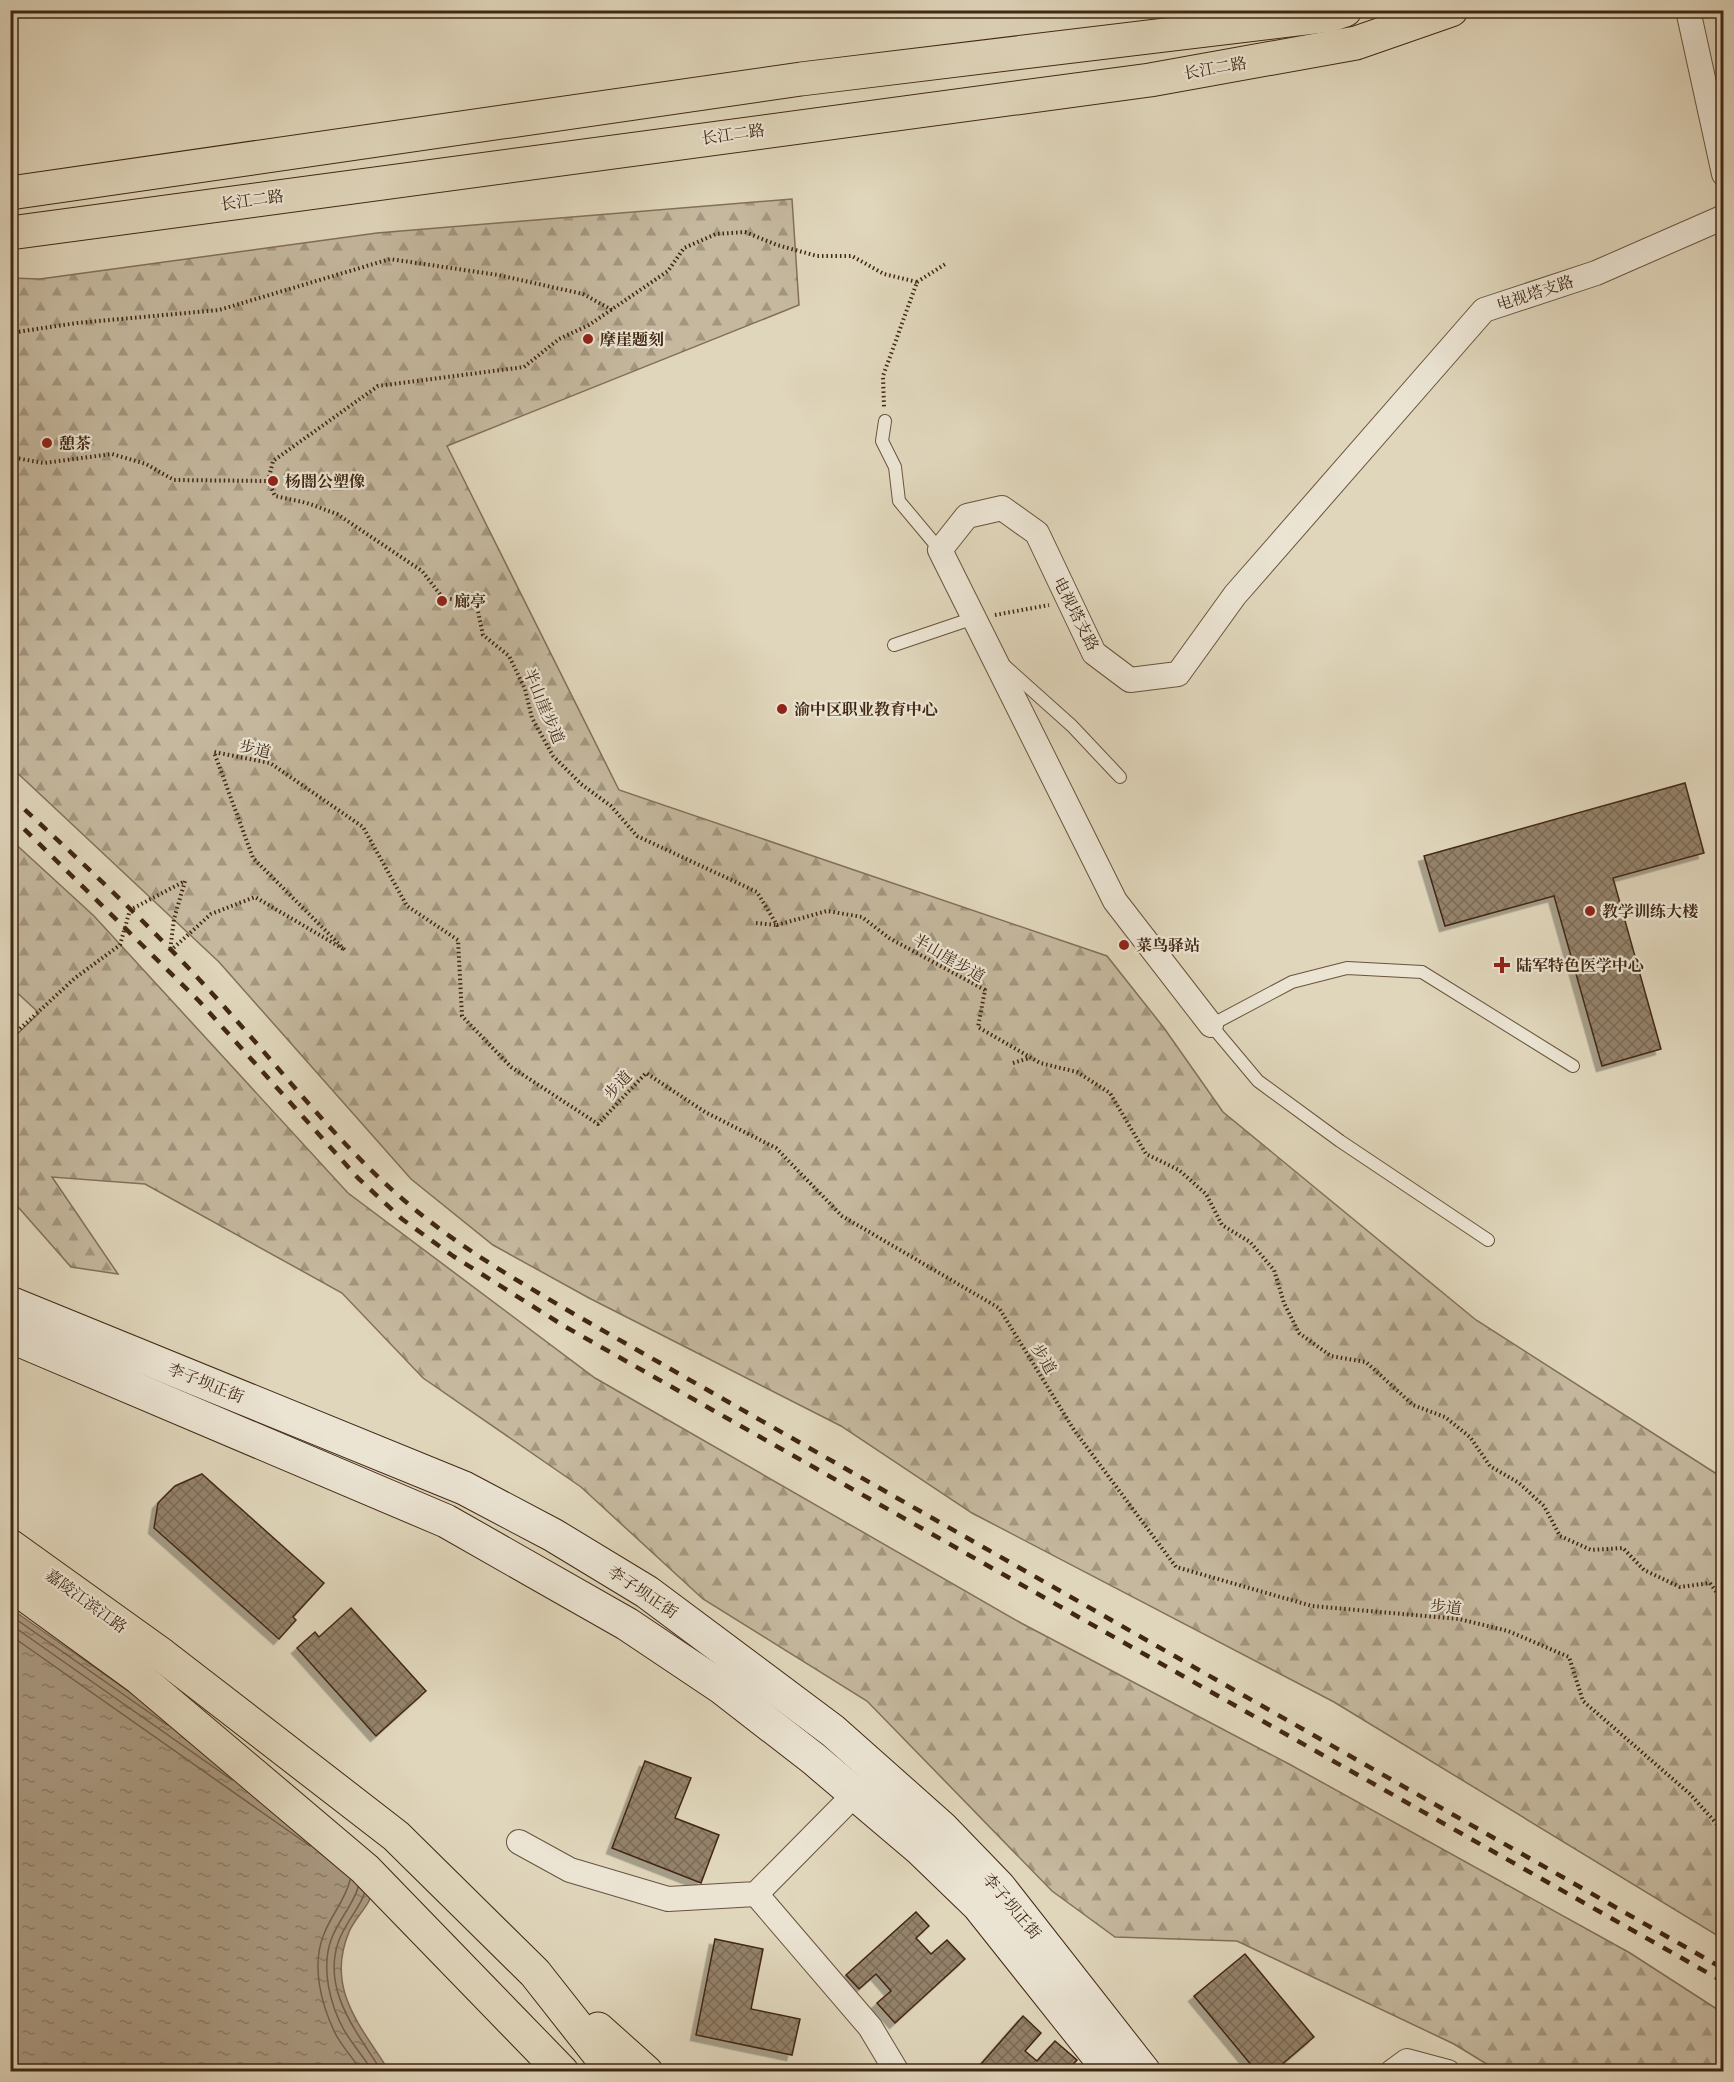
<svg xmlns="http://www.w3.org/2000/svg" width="1734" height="2082" font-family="'IM FELL Great Primer','Noto Serif SC',serif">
  <defs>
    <pattern id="forest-firs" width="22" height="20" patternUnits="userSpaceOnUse" patternTransform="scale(1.5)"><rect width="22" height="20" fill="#c5b89e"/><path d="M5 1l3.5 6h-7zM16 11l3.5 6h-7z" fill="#a29680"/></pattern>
    <pattern id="water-ripples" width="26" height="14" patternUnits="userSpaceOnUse" patternTransform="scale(1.5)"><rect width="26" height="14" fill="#aa9a82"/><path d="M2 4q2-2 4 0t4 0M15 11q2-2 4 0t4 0" fill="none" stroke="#8c7e69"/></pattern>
    <pattern id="building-cross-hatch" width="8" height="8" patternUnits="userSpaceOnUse" patternTransform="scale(1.5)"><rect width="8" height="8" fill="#94826a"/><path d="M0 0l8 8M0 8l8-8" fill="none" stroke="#7a6a56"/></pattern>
    <filter id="shadow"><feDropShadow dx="-5.5" dy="5.5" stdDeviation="0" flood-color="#0004"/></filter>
  </defs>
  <rect width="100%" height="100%" fill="#e0d6bb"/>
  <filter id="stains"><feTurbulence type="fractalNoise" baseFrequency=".00333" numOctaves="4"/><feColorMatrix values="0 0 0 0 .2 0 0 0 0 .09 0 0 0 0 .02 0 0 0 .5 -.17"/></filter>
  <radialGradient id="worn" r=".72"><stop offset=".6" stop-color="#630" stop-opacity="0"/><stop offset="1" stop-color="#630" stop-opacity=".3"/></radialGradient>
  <!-- forest -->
  <g fill="url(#forest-firs)" stroke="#837058" stroke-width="1.5">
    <path d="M792,199L799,305L447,446L619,790L1107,956L1164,1028L1223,1112L1476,1320L1723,1478V1939L1334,1702L972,1513L841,1426L589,1298L493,1245L411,1179L219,962L11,767V278L40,279L377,233Z"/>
    <path d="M10,839L94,916L348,1193L595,1378L1021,1623L1289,1764L1630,1953L1723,2013V2071H1498L1454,2044L1237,1941L1115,1937L1052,1891L867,1701L703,1599L581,1487L423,1378L342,1293L145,1184L52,1177L118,1274L71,1267L11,1199V1040L39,1013L11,987Z"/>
  </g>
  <!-- water -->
  <path fill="url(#water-ripples)" stroke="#806c56" stroke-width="1.5" d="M10,1608L375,1864C373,1876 373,1891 369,1901C363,1912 354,1920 349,1932C325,1989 361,2026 389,2071H11Z"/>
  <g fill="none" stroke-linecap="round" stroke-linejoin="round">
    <!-- shore -->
    <g stroke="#76604a" stroke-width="1.5">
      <path d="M10,1615L167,1725"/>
      <path d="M10,1624L232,1780"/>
      <path d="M10,1635L310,1846"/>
      <path d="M350,1880C346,1899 331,1915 324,1934C311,1965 321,2004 335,2033C342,2047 354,2059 362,2072"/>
      <path d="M358,1887C355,1902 337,1922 331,1940C321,1968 330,2005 344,2030C352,2044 364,2057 373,2072"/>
      <path d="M364,1894C361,1906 343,1926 338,1943C322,1992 358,2033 382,2072"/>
    </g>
  </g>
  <!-- building -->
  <g fill="url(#building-cross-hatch)" stroke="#412713" stroke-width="1.5" filter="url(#shadow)">
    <path d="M1685,783L1704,853L1613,878L1661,1049L1602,1066L1554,896L1445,926L1424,856Z"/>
    <path d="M202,1474L324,1583L293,1617L296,1620L279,1639L154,1528L158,1503L175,1486Z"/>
    <path d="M351,1608L426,1691L376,1736L297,1648L315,1632L319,1637Z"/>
    <path d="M645,1761L691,1778L675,1818L719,1835L701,1883L612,1848Z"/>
    <path d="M916,1912L929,1926L916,1938L931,1954L947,1940L965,1959L895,2023L877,2003L891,1991L876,1974L859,1989L846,1975Z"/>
    <path d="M715,1939L763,1949L751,2009L800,2019L792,2055L696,2035Z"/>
    <path d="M1245,1954L1314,2037L1273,2072H1257L1194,1996Z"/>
    <path d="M1023,2016L1041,2033L1025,2051L1037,2061L1055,2041L1077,2060L1066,2072H974Z"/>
  </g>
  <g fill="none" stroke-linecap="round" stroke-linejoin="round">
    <!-- service casing -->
    <g stroke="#69533d" stroke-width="14">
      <g id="service">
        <path d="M885,421L882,441L895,467L899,501L940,550"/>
        <path d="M894,645L974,618"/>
        <path d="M1005,666L1072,726L1120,777"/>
        <path d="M1488,1240L1340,1141L1258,1081L1211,1025L1292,982L1347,968L1422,972L1573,1066"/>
      </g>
    </g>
    <!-- minor casing -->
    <g stroke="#69533d" stroke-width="26">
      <g id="minor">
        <path d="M1688,10L1724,174"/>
        <path d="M1211,1025L1115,901L940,550L967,516L1002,508L1037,533L1094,653L1130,680L1178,674L1235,595L1484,310L1596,273L1724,217"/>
        <path d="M519,1842L570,1870L668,1899L756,1894L856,1793"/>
        <path d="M756,1894L870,2027L897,2072"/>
        <path d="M1392,2072L1407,2061L1448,2072"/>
      </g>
    </g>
    <!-- secondary casing -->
    <g stroke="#412713" stroke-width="35">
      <g id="secondary">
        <path d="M10,1303L464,1488L553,1535L647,1592L833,1731L941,1827L999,1887L1144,2072"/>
        <path d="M10,1336L446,1521L627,1624L721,1687L814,1759L920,1849L979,1906L1111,2072"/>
      </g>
    </g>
    <!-- primary casing -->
    <g stroke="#412713" stroke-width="35">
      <g id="primary">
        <path d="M10,193L801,79L1330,15L1345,10"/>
        <path d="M10,233L1150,80L1356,43L1451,10"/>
        <path d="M10,1546L162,1655L396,1836L535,1973L613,2072"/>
        <path d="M10,1584L138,1677L365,1869L562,2072"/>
        <path d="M598,2029L646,2072"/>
      </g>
    </g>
    <!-- path -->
    <g stroke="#412713" stroke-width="4" stroke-dasharray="1.5 3" stroke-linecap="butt">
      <path d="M917,282L947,263"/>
      <path d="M10,333L77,323L219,310L390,259L498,275L583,294L612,310"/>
      <path d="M10,457L44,463L112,454L146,464L174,480L268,481"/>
      <path d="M268,481L275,496L307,503L337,514L422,571L443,598L476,602L483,635L509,656L525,689L532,718L553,756L581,784L611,806L637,836L757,892L777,925L827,911L862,917L889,938L985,990L978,1027L1040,1063L1077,1072L1110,1093L1146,1154L1179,1170L1206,1194L1222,1225L1250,1242L1274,1270L1284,1303L1299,1333L1331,1356L1366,1362L1413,1405L1445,1417L1470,1437L1490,1466L1519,1483L1544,1506L1560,1536L1591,1550L1623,1548L1644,1570L1680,1587L1710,1583L1724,1603"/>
      <path d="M268,481L273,461L378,386L524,367L559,339L589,325L668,271L684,248L716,234L745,232L777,245L817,256H852L884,274L917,282L883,376L884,407"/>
      <path d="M995,615L1049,605"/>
      <path d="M756,923L776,925"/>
      <path d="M10,1038L75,978L120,945L130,910L185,881L174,919L170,951L211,914L255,897L345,950L253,858L214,752L270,763L363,827L407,906L458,940L462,1016L511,1067L598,1124L646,1073L705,1112L776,1148L842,1216L999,1308L1074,1430L1176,1567L1312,1606L1459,1619L1508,1631L1569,1657L1583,1701L1690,1794L1724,1832"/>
      <path d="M1013,1063L1029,1058"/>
    </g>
    <!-- service -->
    <use href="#service" stroke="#ebe4d3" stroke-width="12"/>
    <!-- minor -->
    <use href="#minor" stroke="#ebe4d3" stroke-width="24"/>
    <!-- secondary -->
    <use href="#secondary" stroke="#ebe4d3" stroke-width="33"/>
    <!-- primary -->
    <use href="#primary" stroke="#e0d6bb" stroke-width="33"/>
    <!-- rail -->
    <g stroke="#412713" stroke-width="4.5" stroke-dasharray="10 10" stroke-linecap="butt">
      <path d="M10,796C78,859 146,921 208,989C276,1062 335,1143 412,1207C462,1249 518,1281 574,1314L1724,1969"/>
      <path d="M10,815L199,1001L358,1178L402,1219L453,1256L564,1326L1724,1982"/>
    </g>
  </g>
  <!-- markers -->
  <g fill="#8f2418" stroke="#ebe4d3" stroke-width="2">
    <circle cx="588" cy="339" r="6"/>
    <circle cx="47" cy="443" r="6"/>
    <circle cx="273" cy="481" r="6"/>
    <circle cx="442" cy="601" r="6"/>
    <circle cx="782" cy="709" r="6"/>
    <circle cx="1590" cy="911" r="6"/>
    <circle cx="1124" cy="945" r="6"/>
    <path d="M1499 956h6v6h6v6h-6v6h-6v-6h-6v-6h6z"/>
  </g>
  <g text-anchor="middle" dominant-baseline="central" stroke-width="4.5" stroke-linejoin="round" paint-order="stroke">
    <!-- street labels -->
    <g font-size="16" fill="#412713" stroke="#ebe4d3">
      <text transform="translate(1215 68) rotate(-10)">长江二路</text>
      <text transform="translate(733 134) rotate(-8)">长江二路</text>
      <text transform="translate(252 200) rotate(-8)">长江二路</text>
      <text transform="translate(1535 293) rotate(-18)">电视塔支路</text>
      <text transform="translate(1076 614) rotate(63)">电视塔支路</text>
      <text transform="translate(544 706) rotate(67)">半山崖步道</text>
      <text transform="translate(255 749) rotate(14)">步道</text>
      <text transform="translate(949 958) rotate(30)">半山崖步道</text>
      <text transform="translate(618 1085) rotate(-47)">步道</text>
      <text transform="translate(1044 1359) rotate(59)">步道</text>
      <text transform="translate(206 1383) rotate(22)">李子坝正街</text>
      <text transform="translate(643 1592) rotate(34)">李子坝正街</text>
      <text transform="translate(86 1601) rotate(36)">嘉陵江滨江路</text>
      <text transform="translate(1446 1607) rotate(7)">步道</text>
      <text transform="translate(1012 1906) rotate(50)">李子坝正街</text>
    </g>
    <!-- poi labels -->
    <g font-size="16" font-weight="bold" fill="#412713" stroke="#ebe4d3" text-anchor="start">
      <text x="600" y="339">摩崖题刻</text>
      <text x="59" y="443">憩茶</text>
      <text x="285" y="481">杨闇公塑像</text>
      <text x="454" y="601">廊亭</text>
      <text x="794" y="709">渝中区职业教育中心</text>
      <text x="1602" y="911">教学训练大楼</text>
      <text x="1136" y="945">菜鸟驿站</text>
      <text x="1516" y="965">陆军特色医学中心</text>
    </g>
  </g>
  <!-- margin -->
  <rect width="1734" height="2082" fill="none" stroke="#e0d6bb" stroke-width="36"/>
  <rect x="12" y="12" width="1710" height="2058" fill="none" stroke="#412713" stroke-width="3"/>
  <rect x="18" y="18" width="1698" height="2046" fill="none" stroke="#412713" stroke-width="1.5"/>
  <rect width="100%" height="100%" filter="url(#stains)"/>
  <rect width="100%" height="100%" fill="url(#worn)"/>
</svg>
